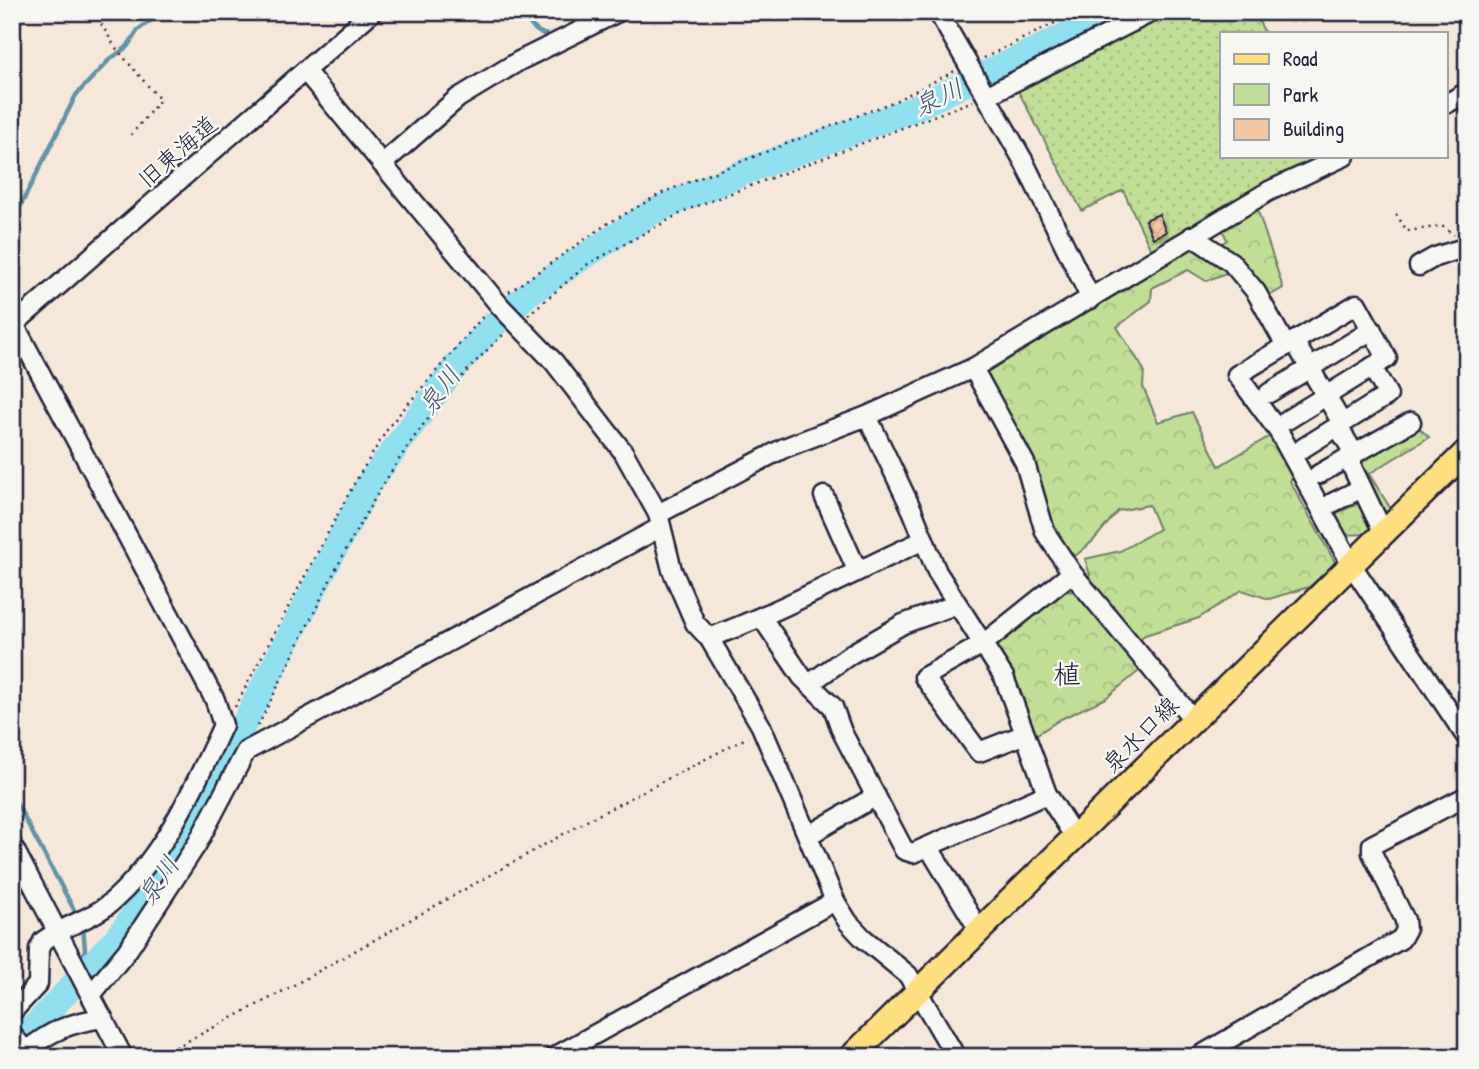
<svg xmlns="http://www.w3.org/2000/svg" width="1479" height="1069" font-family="'Patrick Hand','Klee One',sans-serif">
  <defs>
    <pattern id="green-dots" width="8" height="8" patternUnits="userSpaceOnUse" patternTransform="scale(1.75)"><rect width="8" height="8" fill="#c0de96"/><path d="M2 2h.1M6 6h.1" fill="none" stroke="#a5be82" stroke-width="1.8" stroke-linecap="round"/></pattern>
    <pattern id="forest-crowns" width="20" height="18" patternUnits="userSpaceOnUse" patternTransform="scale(1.75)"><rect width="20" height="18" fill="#c0de96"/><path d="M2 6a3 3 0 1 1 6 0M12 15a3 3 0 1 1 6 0" fill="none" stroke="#a5be82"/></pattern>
    <pattern id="building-cross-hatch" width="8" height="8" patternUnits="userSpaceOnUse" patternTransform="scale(1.75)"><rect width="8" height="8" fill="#f3c6a3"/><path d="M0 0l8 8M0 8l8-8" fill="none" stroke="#d0aa8d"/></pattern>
    <filter id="shadow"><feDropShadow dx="3.5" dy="5.5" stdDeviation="3.5" flood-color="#0004"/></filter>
  </defs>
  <rect width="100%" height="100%" fill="#f5e8da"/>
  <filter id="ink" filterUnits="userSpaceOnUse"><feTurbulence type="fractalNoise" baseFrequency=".0143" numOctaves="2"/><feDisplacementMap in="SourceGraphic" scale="14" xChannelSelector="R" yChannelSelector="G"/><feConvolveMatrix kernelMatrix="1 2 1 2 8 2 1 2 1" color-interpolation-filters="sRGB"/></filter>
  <g filter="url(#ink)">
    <!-- green -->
    <path fill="url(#green-dots)" stroke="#718068" stroke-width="2" d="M1168,12H1254L1265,33H1222V156H1329L1238,199L1151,250L1123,190L1082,211L1016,87Z"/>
    <!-- forest -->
    <g fill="url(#forest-crowns)" stroke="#718068" stroke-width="2">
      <path d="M1257,208L1283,288L1262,300L1229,272L1206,281L1188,270L1152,288L1151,301L1117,327L1144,370L1143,387L1158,422L1192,412L1219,466L1282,429L1303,459L1290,481L1336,564L1309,587L1269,599L1242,590L1199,618L1145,635L1125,649L1144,667L1106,698L1061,719L1031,738L991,631L1046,593L1073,591L1090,575L1085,559L1120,551L1159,529L1149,505L1118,511L1093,541L1074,557L1062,540L1021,463L1014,464L970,377L1190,243L1208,252L1227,240L1221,227Z"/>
      <path d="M1417,426L1429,437L1369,474L1394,514L1368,534L1341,535L1329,516L1356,505L1348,468Z"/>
    </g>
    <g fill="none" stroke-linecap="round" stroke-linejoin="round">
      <!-- stream -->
      <g stroke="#6493a6" stroke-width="4.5">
        <path d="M523,12C529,25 538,37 554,35"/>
        <path d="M12,223L76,95L110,59L127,47L138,30L162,12"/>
        <path d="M12,303L17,311L12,314"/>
        <path d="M12,795L78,917"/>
        <path d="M79,964L85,950L83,925"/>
        <path d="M67,993L74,975"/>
      </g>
      <!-- river -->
      <path stroke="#90dfee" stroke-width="26" d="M12,1040L36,1025L121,933L175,857L368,485L455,367L494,325L529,293L652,212L749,170L908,111L1115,12"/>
    </g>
    <!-- building -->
    <path fill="url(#building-cross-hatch)" stroke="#22223b" stroke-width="2" filter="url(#shadow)" d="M1159,214L1166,232L1153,238L1145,220Z"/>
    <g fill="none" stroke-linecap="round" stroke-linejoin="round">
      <!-- minor casing -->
      <g stroke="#22223b" stroke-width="23">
        <g id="minor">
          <path d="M938,12L1023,160L1091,299"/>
          <path d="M306,72L501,307L554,362L624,453L658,514L672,570L695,623L709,638L761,726L835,901L848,922L863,938L908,975L956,1057"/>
          <path d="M988,95L1152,12"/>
          <path d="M1446,104L1467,92"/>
          <path d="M382,164L458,98L519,61L618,12"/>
          <path d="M1192,236L1231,262L1256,292L1286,346"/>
          <path d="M1419,266L1435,257L1467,247"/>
          <path d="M12,326L372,12"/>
          <path d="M1294,341L1339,418L1340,430L1352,450V467L1383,532"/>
          <path d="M973,368L1025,463L1045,532L1072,573L1193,719"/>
          <path d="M1269,393L1372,330"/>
          <path d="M867,416L912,510L937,572L1004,677L1047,794L1074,836"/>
          <path d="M1287,420L1387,358L1357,304L1237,375L1279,432L1351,564L1467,738"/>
          <path d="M1303,448L1388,395L1372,367"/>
          <path d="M1319,474L1411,422"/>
          <path d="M824,496L857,570"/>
          <path d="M1332,503L1362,488"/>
          <path d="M658,514L784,448L867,416L973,368L1269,191L1345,156"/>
          <path d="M762,618L802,677L833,707L842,732L904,850L913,853L1047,794"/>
          <path d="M709,638C782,611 853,572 924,540"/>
          <path d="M809,684L851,654L903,624L955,605"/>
          <path d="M1023,735L979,752L924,677L983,644L1072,573"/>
          <path d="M809,835L876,796"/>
          <path d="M12,845L123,1057"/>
          <path d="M928,846L979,930"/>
          <path d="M91,995L127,951L197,844L246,751L661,527"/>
          <path d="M12,1012L38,984L39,949L43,941C63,926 89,920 108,905C163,859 194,788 223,725L215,700L14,324"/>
          <path d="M12,1035L26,1051C50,1031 72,1022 103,1018"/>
          <path d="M554,1057L835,901"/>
          <path d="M1198,1057L1401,939L1406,930L1405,920L1372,853V845L1467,796"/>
        </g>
      </g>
      <!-- major casing -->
      <g stroke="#22223b" stroke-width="28">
        <path id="major" d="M851,1057L1467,451"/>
      </g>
      <!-- path -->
      <g stroke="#22223b" stroke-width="2.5" stroke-dasharray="2 5" stroke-linecap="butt">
        <path d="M94,12L115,47L160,100L131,135"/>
        <path d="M984,58L1077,12"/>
        <path d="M1396,214L1407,231L1442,226L1454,235"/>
        <path d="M509,292L607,224L664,192L895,101L955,71"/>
        <path d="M528,315L588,264L687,210L973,101"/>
        <path d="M235,707L355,482L390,425L486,313"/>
        <path d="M258,726C328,588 387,441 504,334"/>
        <path d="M157,1057L276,995L594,817L748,737"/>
      </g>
      <!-- minor -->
      <use href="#minor" stroke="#f6f6f2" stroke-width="18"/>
      <!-- major -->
      <use href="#major" stroke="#fedf80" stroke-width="23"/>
    </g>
  </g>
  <g text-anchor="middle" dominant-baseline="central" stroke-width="5" stroke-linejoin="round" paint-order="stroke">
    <!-- street labels -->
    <g font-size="24" fill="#22223b" stroke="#f6f6f2">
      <text transform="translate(177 151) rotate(-41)">旧東海道</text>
      <text transform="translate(1140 734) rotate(-45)">泉水口線</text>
    </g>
    <!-- water labels -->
    <g font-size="26" font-style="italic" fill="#435b71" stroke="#f6f6f2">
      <text transform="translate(938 97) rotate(-25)">泉川</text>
      <text transform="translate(439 390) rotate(-53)">泉川</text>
      <text transform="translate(158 880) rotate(-56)">泉川</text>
    </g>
    <!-- quarter labels -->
    <g font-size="28" fill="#22223b" stroke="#f6f6f2">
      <text x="1067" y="674">植</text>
    </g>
  </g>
  <!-- margin -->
  <rect width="1479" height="1069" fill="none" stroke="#f6f6f2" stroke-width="42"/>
  <rect x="21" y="21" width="1437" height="1027" fill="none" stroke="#22223b" stroke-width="2.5" filter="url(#ink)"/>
  <!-- legend -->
  <rect x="1220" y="32" width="228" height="126" fill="#f6f6f2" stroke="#a1a1a9" stroke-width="2"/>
  <rect x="1234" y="54" width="35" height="10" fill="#fedf80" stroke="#a1a1a9" stroke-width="2"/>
  <text x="1283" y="66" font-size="21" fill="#22223b">Road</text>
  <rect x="1234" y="84" width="35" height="21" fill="#c0de96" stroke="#a1a1a9" stroke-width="2"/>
  <text x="1283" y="102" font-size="21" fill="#22223b">Park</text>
  <rect x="1234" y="119" width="35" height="21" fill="#f3c6a3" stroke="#a1a1a9" stroke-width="2"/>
  <text x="1283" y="136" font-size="21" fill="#22223b">Building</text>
</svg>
